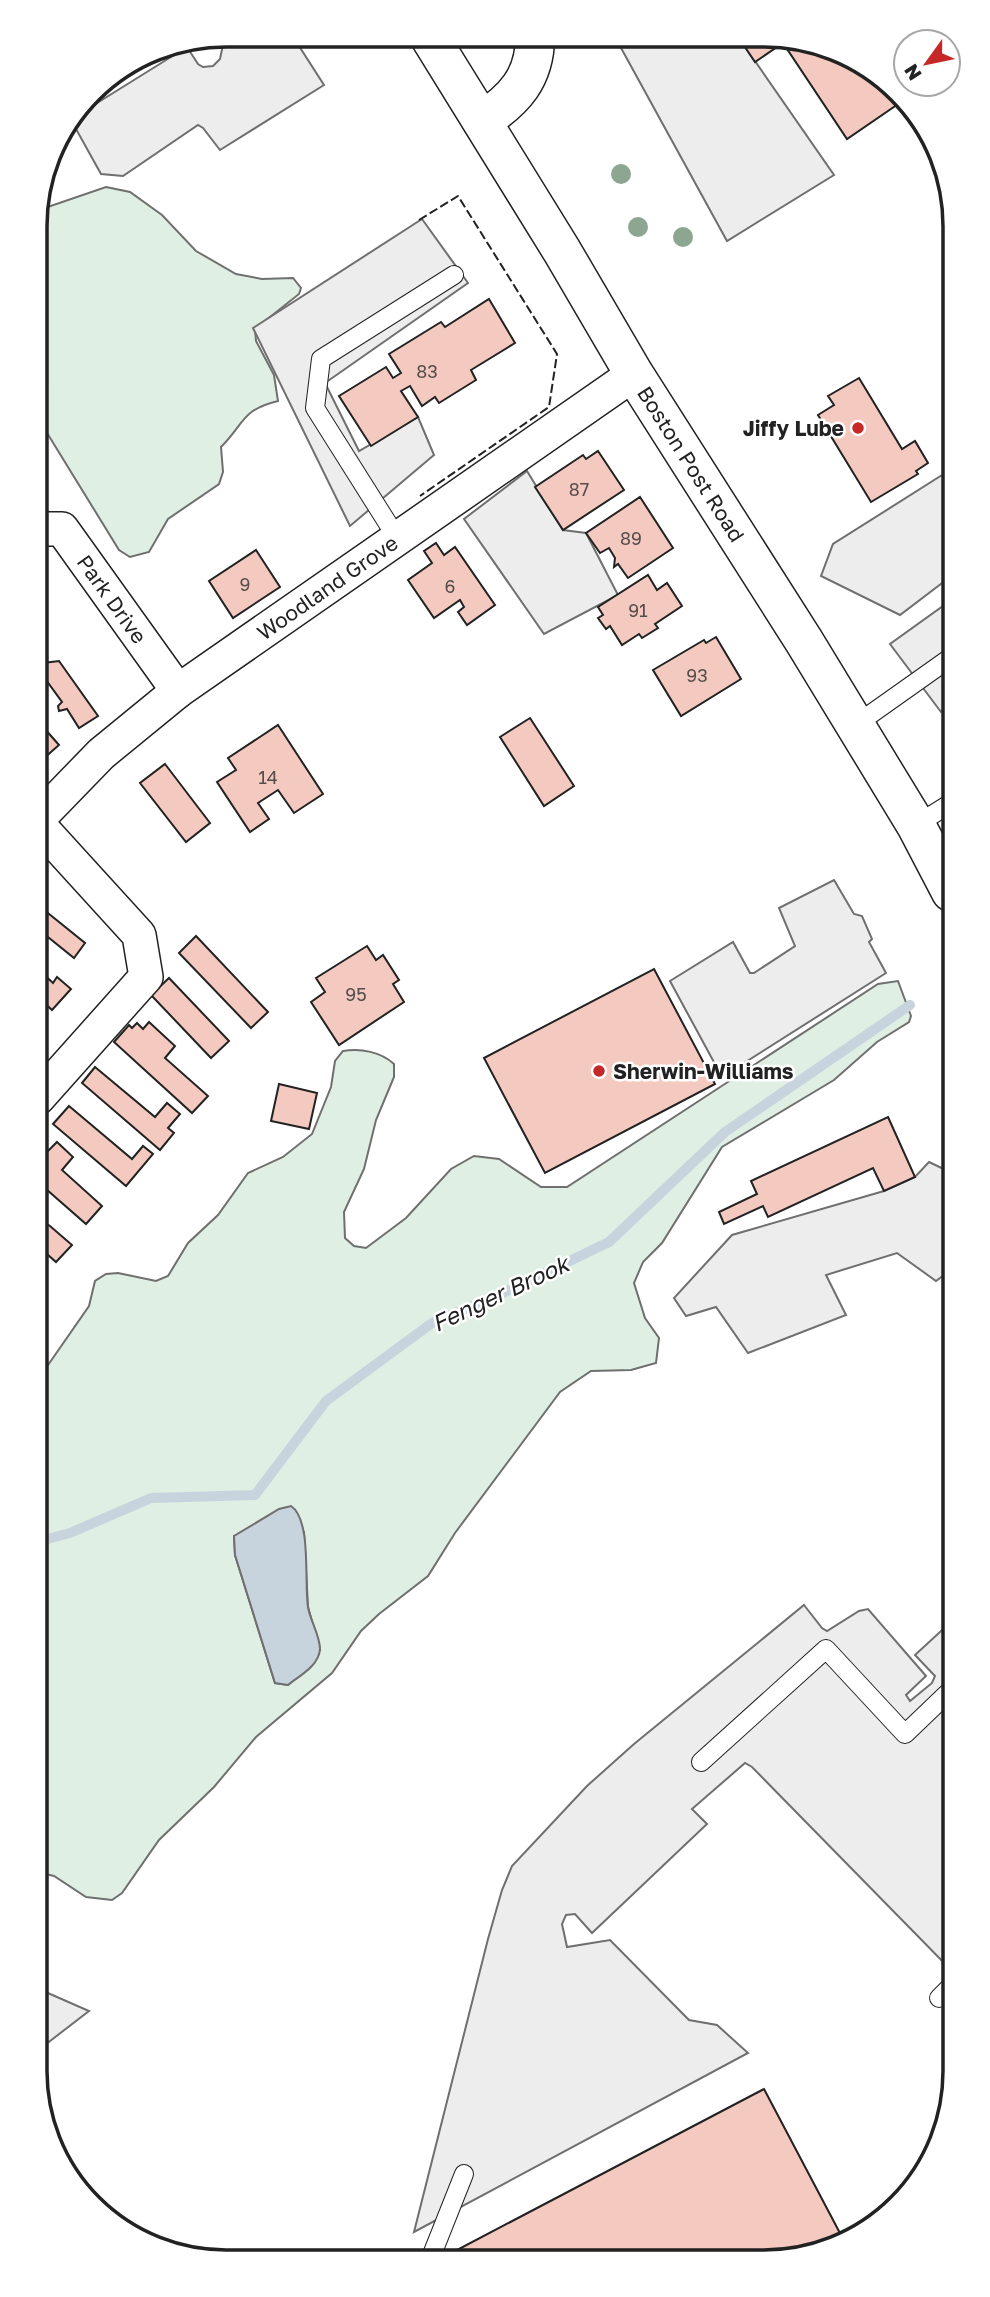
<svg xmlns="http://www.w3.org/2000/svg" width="990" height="2297" font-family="'Golos Text',sans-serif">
  <rect width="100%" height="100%" fill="#fff"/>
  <!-- green -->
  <g fill="#e0efe3" stroke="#6f6f6f" stroke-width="2" fill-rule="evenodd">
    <path d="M106,187L130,192L162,215L196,251L236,274L262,279L293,278L301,288L299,294L255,329L256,341L274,375L278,401C241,410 245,423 221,447L223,472L219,484L168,519L149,552L130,557L119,550L36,415V211Z"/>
    <path d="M898,981L911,1016L909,1022L877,1042L834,1080L722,1147L662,1243L643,1262L634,1283L645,1318L659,1338L656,1363L631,1370L591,1371L560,1392L455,1533L428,1576L379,1614L361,1631L332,1673L256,1737L214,1787L159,1840L122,1893L112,1900L86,1897L54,1876L41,1873L39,1378L89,1306L95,1281L106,1274L118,1273L156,1281L168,1276L188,1243L218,1215L248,1173L283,1157L312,1134L331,1087L335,1061L343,1051C361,1048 381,1052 394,1064V1077L376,1120L364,1169L344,1212L345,1238L354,1246L366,1248L406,1218L451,1169L474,1156L499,1159L541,1187H567L878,984ZM304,1532L308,1607L320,1650L288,1685L275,1683L235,1555L234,1536Z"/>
  </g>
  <!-- parking -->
  <g fill="#ededed" stroke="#6f6f6f" stroke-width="2">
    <path d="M225,35L307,36L301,39L299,46L324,85L220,150L203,128L198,125L123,176L101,174L71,120L73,118L187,47L198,64L203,67L213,66L220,59Z"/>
    <path d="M615,37L739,38L834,175L727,241Z"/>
    <path d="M422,219L468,283L325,383L359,451L418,417L434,455L350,526L253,328Z"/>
    <path d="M950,470V577L900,615L821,576L833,544Z"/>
    <path d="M527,471L563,530L586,533L618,595L544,634L464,519Z"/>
    <path d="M950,601V701L941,712L890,644Z"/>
    <path d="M834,880L854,914L862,916L872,939L869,942L886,973L722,1077L670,981L733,942L750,973H754L795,946L779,908Z"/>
    <path d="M929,1162L952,1173V1269L936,1281L897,1253L826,1275L846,1315L748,1353L716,1307L686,1316L674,1298L732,1235L884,1191L915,1177Z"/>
    <path d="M804,1605L822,1628L827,1631L859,1611L868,1609L926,1676L906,1695L910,1701L932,1683L935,1676L915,1655L953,1620L954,1973L752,1767L745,1763L692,1809L707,1824L592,1933L575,1914L566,1915L562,1924L567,1947L610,1940L689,2020L717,2025L748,2053L414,2232L488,1939L502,1890L512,1866L587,1786L634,1744Z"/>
    <path d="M41,1990L89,2011L41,2048Z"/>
  </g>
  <!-- water -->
  <path fill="#c7d3dd" stroke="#6f6f6f" stroke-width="2" d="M291,1506C312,1520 304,1583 308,1607C310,1620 320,1636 320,1649C319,1666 299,1676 288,1685L275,1683L235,1555L234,1536L279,1509Z"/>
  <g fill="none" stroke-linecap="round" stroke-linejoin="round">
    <!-- stream -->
    <path stroke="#c7d3dd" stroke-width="10" d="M40,1541L70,1533L151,1498L255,1495L326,1401L432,1323L514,1288L609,1242L725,1132L910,1005"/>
  </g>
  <!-- building -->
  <g fill="#f3c9c0" stroke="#222" stroke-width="2">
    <path d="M739,38L801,39L899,91L904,100L847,139L783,43L755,62Z"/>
    <path d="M165,47L93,92L100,83L153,49Z"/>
    <path d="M489,299L515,343L471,370L476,380L439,403L435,397L422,406L410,386L401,391L418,417L371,446L339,396L386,367L393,378L401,373L389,354L441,322L445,327Z"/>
    <path d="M859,378L902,449L915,441L928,463L916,471L918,474L871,502L818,415L834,405L828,396Z"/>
    <path d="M598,451L624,490L563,530L535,487L583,455L586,459Z"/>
    <path d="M640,497L673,548L628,578L618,564L614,567L615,558L609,548L600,553L586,533Z"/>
    <path d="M436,543L444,555L455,547L495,605L467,625L458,612L464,607L460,600L434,618L408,580L432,563L424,551Z"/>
    <path d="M256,550L280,587L233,618L209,581Z"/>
    <path d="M648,575L657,590L667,583L682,606L655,624L658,628L642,638L639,634L622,645L610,626L606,629L598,618L603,615L598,607Z"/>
    <path d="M716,637L741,679L681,716L653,670L704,640L706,643Z"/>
    <path d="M59,661L98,716L79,728L67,709L59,711L58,706L62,702L41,673L43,663Z"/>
    <path d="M530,718L574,786L544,806L500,737Z"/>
    <path d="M37,720L59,745L43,759L40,755L37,757Z"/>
    <path d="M278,725L323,794L294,813L278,790L258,803L269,819L250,832L217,782L236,770L228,758Z"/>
    <path d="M165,764L210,823L186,842L140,783Z"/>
    <path d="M38,905L85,943L74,958L38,929Z"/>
    <path d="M196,936L268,1012L251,1028L179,953Z"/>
    <path d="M367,946L376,960L383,955L399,980L393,984L404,1002L339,1045L311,1002L325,992L316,978Z"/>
    <path d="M38,969L53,983L57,977L71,989L52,1010L38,997Z"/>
    <path d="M654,969L715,1084L545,1173L484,1058Z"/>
    <path d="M169,978L229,1041L211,1058L151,995Z"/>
    <path d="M149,1022L175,1046L165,1058L208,1096L192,1113L114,1042L129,1025L132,1028L137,1023L143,1029Z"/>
    <path d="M95,1067L155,1117L167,1103L180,1114L168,1128L174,1133L160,1150L82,1083Z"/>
    <path d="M279,1084L317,1093L309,1129L271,1121Z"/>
    <path d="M69,1106L132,1159L143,1146L153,1154L126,1186L53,1124Z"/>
    <path d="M888,1117L915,1177L884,1191L873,1168L768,1217L763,1206L724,1224L719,1212L757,1194L751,1181Z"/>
    <path d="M57,1142L73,1157L62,1170L102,1206L86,1224L38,1182V1150L44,1155Z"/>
    <path d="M39,1219L50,1226L72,1245L56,1262L39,1247Z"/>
    <path d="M764,2089L842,2237L813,2256L460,2257L457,2250Z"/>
  </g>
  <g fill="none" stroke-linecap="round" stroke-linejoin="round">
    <!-- service casing -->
    <g stroke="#222" stroke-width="20">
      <g id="service">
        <path d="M397,538L315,408L321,359L454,275"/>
        <path d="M854,726L950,658"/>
        <path d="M916,825L951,803"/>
        <path d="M701,1762L826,1649L905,1734L953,1688"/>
        <path d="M939,1998L954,1983"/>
        <path d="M431,2257L464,2174"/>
      </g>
    </g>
    <!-- minor casing -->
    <g stroke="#222" stroke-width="36">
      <g id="minor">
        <path id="s1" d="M36,529H62L178,691"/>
        <path id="s2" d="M37,820L101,754L178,691L634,374"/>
        <path d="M37,823L139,935L146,977L38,1098"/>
      </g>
    </g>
    <!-- tertiary casing -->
    <g stroke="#222" stroke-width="41">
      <path id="tertiary" d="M482,121C514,100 535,78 535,37"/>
    </g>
    <!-- primary casing -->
    <g stroke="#222" stroke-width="41">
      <g id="primary">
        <path id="s3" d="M429,36L562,251L634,374L804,641L916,825L951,892"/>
      </g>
    </g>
    <!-- service -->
    <use href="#service" stroke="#fff" stroke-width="18"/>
    <!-- minor -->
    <use href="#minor" stroke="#fff" stroke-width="33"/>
    <!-- tertiary -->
    <use href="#tertiary" stroke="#fff" stroke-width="38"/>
    <!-- primary -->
    <use href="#primary" stroke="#fff" stroke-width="38"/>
    <!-- fence -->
    <path stroke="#222" stroke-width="2" stroke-dasharray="9 3.5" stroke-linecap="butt" d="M419,220L458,196L557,354L549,407L420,496"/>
  </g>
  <!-- trees -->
  <g fill="#8da692">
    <circle cx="621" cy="174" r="10"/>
    <circle cx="638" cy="227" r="10"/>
    <circle cx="683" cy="237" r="10"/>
  </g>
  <!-- markers -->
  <g fill="#c62828" stroke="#fff" stroke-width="2.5">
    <circle cx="858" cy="428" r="7"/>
    <circle cx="599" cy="1071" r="7"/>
  </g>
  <g text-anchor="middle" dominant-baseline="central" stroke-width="5" stroke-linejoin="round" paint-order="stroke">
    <!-- number labels -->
    <g font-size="18" fill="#564c4a">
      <text x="427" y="371">83</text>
      <text x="579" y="489">87</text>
      <text x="631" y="538">89</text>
      <text x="245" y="584">9</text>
      <text x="450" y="586">6</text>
      <text x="638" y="610">91</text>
      <text x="697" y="675">93</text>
      <text x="268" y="777">14</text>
      <text x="356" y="994">95</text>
    </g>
    <!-- poi labels -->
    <g font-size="21" font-weight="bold" fill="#222" stroke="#fff" text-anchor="end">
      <text x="844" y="428">Jiffy Lube</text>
      <text x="613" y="1071" text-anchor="start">Sherwin-Williams</text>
    </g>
    <!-- street labels -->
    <g font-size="21" fill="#222" stroke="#fff">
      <text stroke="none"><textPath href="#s3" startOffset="502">Boston Post Road</textPath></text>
      <text stroke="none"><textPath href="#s2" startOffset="373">Woodland Grove</textPath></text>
      <text stroke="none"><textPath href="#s1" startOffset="112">Park Drive</textPath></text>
    </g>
    <!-- water labels -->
    <g font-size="23" font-style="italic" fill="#222" stroke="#fff">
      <text transform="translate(500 1293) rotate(-25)">Fenger Brook</text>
    </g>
  </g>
  <!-- crop -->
  <path d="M0 0H990V2297H0ZM226 47H764A179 179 0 0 1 943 226V2071A179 179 0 0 1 764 2250H226A179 179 0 0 1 47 2071V226A179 179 0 0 1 226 47Z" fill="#fff" fill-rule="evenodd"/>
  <path fill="none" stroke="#222" stroke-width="3.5" d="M226 47H764A179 179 0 0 1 943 226V2071A179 179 0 0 1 764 2250H226A179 179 0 0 1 47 2071V226A179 179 0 0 1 226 47Z"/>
  <!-- north arrow -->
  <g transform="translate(927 63) rotate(237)"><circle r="33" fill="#ffffff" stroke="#a7a7a7" stroke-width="2"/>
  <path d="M0-5L12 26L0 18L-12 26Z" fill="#c62828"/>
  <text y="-10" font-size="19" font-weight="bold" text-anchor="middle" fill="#222222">N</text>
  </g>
</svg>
